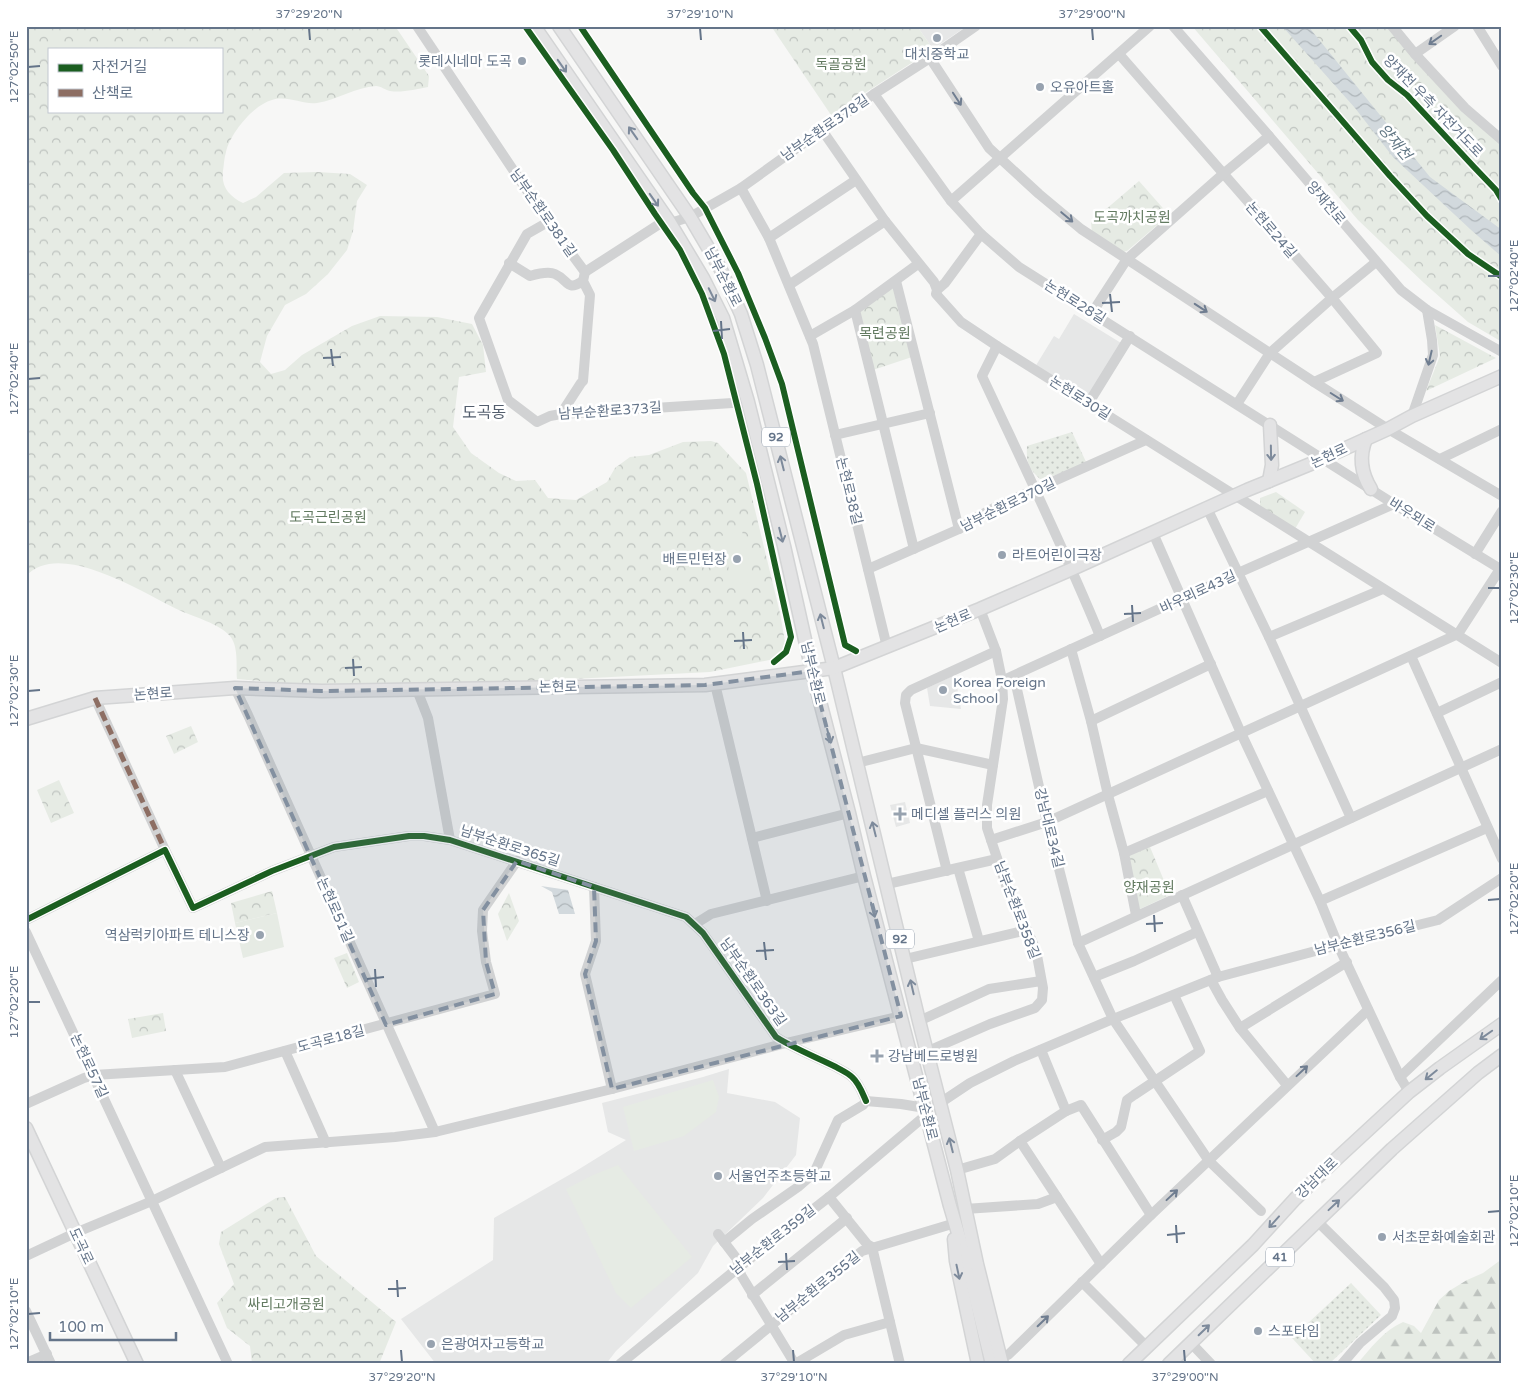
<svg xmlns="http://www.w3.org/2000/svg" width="1528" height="1390" font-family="'Varela Round','Noto Sans KR',sans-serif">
  <defs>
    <pattern id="grass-dots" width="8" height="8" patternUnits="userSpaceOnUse" patternTransform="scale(1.25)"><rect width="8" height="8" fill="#e6ebe4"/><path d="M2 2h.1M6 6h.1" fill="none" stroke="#bec3bf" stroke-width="1.8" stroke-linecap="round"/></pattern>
    <pattern id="forest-firs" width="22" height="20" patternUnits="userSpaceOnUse" patternTransform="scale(1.25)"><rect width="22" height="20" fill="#e6ebe4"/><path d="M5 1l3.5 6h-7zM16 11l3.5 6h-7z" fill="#bec3bf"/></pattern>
    <pattern id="park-crowns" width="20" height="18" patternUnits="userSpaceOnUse" patternTransform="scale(1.25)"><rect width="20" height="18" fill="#e6ebe4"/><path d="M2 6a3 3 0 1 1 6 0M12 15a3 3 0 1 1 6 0" fill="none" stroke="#bec3bf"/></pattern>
    <pattern id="water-waves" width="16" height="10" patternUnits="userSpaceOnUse" patternTransform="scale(1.25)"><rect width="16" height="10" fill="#d2d9dd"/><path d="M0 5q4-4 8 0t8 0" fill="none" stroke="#aeb5b9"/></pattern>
  </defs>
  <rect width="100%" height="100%" fill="#f7f7f6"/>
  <!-- built -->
  <g fill="#e6e7e7">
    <path d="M917,26H967L933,49Z"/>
    <path d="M1074,314L1121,343L1087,399L1035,367L1054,336L1059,339Z"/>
    <path d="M955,675L961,709L930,706L927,688Z"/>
    <path d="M905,802L910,823L896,827L890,805Z"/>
    <path d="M729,1069L727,1093L775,1102L800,1118L796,1155L763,1198L713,1246L698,1273L616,1351L606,1364H436L401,1319L493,1260L494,1218L576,1171L626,1140L608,1132L602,1103L703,1077Z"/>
  </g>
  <!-- grass -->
  <g fill="url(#grass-dots)">
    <path d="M1072,432L1087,464L1041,480C1029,469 1026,463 1027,446Z"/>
    <path d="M1351,1283L1381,1315L1329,1364H1316L1292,1338Z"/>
  </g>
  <!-- forest -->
  <path fill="url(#forest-firs)" d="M1502,1259V1364H1357C1371,1348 1383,1331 1403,1322L1414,1326L1421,1333L1439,1300L1449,1291L1467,1280L1483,1273Z"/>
  <!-- park -->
  <g fill="url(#park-crowns)" fill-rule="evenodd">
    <path d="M26,26H395L429,76L428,87C416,89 402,93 390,91C385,90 381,86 376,86C356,87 337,100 317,103C303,105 287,95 272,100C253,105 230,134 226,152C224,158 224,165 223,171C221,187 229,196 243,203L256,197L284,173L317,172L350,174L367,185L357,201L353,231L347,250L328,274L306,294L285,305L267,336L260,362L271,374L285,370L302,355L352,326L380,316L437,317L472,324L483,345L486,372L459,377L453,427L471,453L499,473L516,481L535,480L548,498L576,500L607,482L615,468L630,457L649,455L683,442L711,441L718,443L746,473L780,613L785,642L781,654L774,659L710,672L495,683L393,685L292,684L237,679C236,666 239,645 229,635C219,624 195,617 181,611C146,595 60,538 26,576ZM49,49H221V111H49Z"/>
    <path d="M771,26H917L933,49L831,115Z"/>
    <path d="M1192,26H1387L1454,101L1502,145V342L1468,322L1424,283L1358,220Z"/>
    <path d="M1139,181L1169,215L1127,251L1123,252L1092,233L1091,222Z"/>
    <path d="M896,281L915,356L870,371L855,310Z"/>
    <path d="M1435,325L1496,358L1426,391L1440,356Z"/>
    <path d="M1276,492L1305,512L1295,529L1260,506V498Z"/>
    <path d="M191,726L198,742L174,754L166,736Z"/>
    <path d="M59,780L74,813L51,823L37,790Z"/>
    <path d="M1150,847L1170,895L1138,910L1127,856Z"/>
    <path d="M272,891L277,913L235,923L231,903Z"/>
    <path d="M509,893L519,921L507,941L498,914Z"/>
    <path d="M347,953L359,982L347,988L334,958Z"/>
    <path d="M163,1013L166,1031L132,1038L128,1019Z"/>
    <path d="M285,1197L316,1256L396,1322L379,1364H252L250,1346L227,1328L217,1303L234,1284L219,1244L221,1232L276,1198Z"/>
  </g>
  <!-- garden -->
  <g fill="#e6ebe4">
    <path d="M742,531L754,581L733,586L721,536Z"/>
    <path d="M277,913L284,947L243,958L235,923Z"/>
    <path d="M713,1080L719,1097L716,1112L684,1136L634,1151L623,1107Z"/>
    <path d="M618,1165L692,1257L631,1308L616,1293L566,1189L593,1175Z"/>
  </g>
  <!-- water -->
  <g fill="url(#water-waves)">
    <path d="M1282,26H1308L1430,177L1502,230V257L1470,229L1393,157L1355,108Z"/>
    <path d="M541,886L568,890L575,914H559L552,892Z"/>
  </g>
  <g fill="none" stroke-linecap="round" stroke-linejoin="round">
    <!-- major casing -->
    <g stroke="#d3d4d5" stroke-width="15">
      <g id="major">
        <path d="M534,26L670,223L703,278L723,318L748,402L784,546L812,671L849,813L864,876L950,1206L968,1267L992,1364"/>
        <path d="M559,26L690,217L720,268L741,314L757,365L834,668L919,1021L957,1170L977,1264L1002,1364"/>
        <path d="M1366,439C1359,456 1361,473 1371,489"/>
        <path d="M1269,481L1272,465L1270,425"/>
        <path d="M26,719L95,698L235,688L322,691L705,685L834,668L980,609L1072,569L1247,490L1313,463L1388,429L1412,416L1502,376"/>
        <path d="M26,1128L137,1364"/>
        <path d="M954,1239L956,1261L978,1364"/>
        <path d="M1129,1364L1253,1245L1295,1199L1331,1164L1409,1092L1440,1068L1502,1024"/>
        <path d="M1169,1364L1392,1149L1478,1073L1502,1055"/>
      </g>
    </g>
    <!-- minor -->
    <g stroke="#d1d2d3" stroke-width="10">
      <path d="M417,26L548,222L585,272"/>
      <path d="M1173,26L1269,136L1401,290L1427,310L1502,352"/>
      <path d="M1392,26L1415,54L1465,108L1502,140"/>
      <path d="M1477,26L1502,66"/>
      <path d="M1119,54L1332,298L1377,353L1314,382"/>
      <path d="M1415,54L1455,26"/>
      <path d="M930,58L989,148L1039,194L1081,229L1314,382L1388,429L1502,496"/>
      <path d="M874,94L951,201L981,234L1019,267L1394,504L1502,570"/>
      <path d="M822,130L885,221L934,282L937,290L936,294L961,322L997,346L1502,663"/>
      <path d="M741,188L769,238L813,344L887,647"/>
      <path d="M951,201L1150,26"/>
      <path d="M548,222L527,234L479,318L508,400L537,422L550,416L561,414L748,402"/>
      <path d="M769,238L856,180"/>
      <path d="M509,263L530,276C537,274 548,271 555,274C569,280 566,292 583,281"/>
      <path d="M585,272L661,223H670L690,217L741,188L822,130L874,94L930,58L976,26"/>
      <path d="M896,281L959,529"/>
      <path d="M789,285L885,221"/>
      <path d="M937,290L945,283L981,234"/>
      <path d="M855,310L914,549"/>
      <path d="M1092,313L1127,259L1223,174L1269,136"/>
      <path d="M810,336L855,310L918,264"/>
      <path d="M997,346L982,376C1022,462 1064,548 1100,636"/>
      <path d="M1088,404L1130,336"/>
      <path d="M1237,404L1270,353L1332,298L1376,262"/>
      <path d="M561,414L581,383L583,381L590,295L583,281L585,272"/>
      <path d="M1412,416L1433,355L1432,340L1427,310"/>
      <path d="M835,435L930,413"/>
      <path d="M1440,459L1502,429"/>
      <path d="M1207,508L1269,637L1351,818"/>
      <path d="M1153,533L1241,733L1320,901L1338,945L1400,1077L1409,1092"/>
      <path d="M1475,554L1502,511"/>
      <path d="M868,569L959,529L979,516L996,507L1146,440"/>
      <path d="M1269,637L1383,589"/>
      <path d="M1071,649L1091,721L1108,795L1124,853L1136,915"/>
      <path d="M1411,656L1502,859"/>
      <path d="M1014,676L1047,822L1078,943L1113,1019L1209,1161L1261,1211"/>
      <path d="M1008,678L1238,573L1394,504"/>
      <path d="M715,684L767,901"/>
      <path d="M235,688L248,715L435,1132"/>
      <path d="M417,690L428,718L450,840"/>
      <path d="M95,698L165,850"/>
      <path d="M1437,713L1502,682"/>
      <path d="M1091,721L1211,664"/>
      <path d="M857,763L916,748L993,765"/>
      <path d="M752,838L849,813"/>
      <path d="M991,840L1047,822L1458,634L1500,569"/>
      <path d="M1124,853L1268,791"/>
      <path d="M958,868L979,941"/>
      <path d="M947,871L905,703L906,695L911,690L996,651"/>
      <path d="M887,884L997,859"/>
      <path d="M594,887L596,941L585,974L612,1089"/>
      <path d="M1182,895L1218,977"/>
      <path d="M1320,901L1487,828"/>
      <path d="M26,920L165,850L193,908L272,871L334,847L409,836H424L450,840L686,917L703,933L776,1037C795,1049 816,1057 836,1067C841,1070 848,1073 852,1077C859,1083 862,1092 866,1101"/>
      <path d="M695,924L711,914L864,876"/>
      <path d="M26,932L228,1364"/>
      <path d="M1078,943L1502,749"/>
      <path d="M905,959L1027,930"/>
      <path d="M1094,977L1134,961L1197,932"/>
      <path d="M1211,980L1222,1000L1240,1028L1287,1085"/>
      <path d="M919,1021L989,989L1041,981"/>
      <path d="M1240,1028L1347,962"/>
      <path d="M1041,1050L1066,1111"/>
      <path d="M285,1051L326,1143"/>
      <path d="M928,1051L990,1024L1035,1008L1042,1000L1043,988L1036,950L1027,930L1010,897L987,828V805L1003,699L1002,680L996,651L980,609"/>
      <path d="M175,1070L221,1168"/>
      <path d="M1400,1077L1502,980"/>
      <path d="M866,1101L901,1104L925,1108"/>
      <path d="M940,1103L970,1083L1014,1061L1113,1019L1218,977L1338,945L1438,920L1502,878"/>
      <path d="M26,1104L84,1078L94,1075L225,1067L495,994L486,962L482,931L483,910L517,861"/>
      <path d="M1102,1140L1116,1132L1121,1127L1127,1100L1134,1095L1200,1051L1174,995"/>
      <path d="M1020,1141L1101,1264"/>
      <path d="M957,1170L995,1159L1020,1141L1066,1111L1081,1105L1151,1215"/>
      <path d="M829,1197L867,1244L872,1247L900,1364"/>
      <path d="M965,1209L1038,1204L1057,1197"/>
      <path d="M1317,1221L1384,1287L1394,1300L1395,1308L1392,1316L1360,1343L1342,1364"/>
      <path d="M718,1234L737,1259L741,1275L795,1364"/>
      <path d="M724,1242L752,1219L798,1187L814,1173L838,1120L863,1105L866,1101"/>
      <path d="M26,1256L75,1233L152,1201L265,1147L395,1137L435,1132L612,1089L786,1043L901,1016"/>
      <path d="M1082,1282L1147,1347"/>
      <path d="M752,1295L847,1218"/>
      <path d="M26,1311L51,1364"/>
      <path d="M1191,1343L1211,1364"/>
      <path d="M1008,1355L1151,1215L1368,1010"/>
      <path d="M26,1363L47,1354"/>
      <path d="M620,1364L738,1268L829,1197L926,1115"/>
      <path d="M724,1364L862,1251L952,1224"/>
      <path d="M795,1364L844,1335L890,1322"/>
    </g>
    <!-- major -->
    <use href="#major" stroke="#e3e3e4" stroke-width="12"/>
    <!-- quiet -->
    <path stroke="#8d6e63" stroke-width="5" stroke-dasharray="10 5" stroke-linecap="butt" d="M95,698L165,850"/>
    <!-- cycleway casing -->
    <g stroke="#fff" stroke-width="9">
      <g id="cycleway">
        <path d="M525,26L613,150L655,214L680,250L702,294L724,354L757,484L791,637L786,652L774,662"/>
        <path d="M580,26L693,193L705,208L738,273L765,338L782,384L845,645L856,651"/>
        <path d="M1260,26L1390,176L1427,216L1468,254L1502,277"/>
        <path d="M1349,26L1361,40L1372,62L1388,80L1407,95L1474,167L1496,190L1502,200"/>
        <path d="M26,920L165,850L193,908L272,871L334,847L409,836H424L450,840L686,917L703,933L776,1037C795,1049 816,1057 836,1067C841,1070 848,1073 852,1077C859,1083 862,1092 866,1101"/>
      </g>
    </g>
    <!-- cycleway -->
    <use href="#cycleway" stroke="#1b5e20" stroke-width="6"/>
  </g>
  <!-- one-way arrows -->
  <defs><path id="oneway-shaft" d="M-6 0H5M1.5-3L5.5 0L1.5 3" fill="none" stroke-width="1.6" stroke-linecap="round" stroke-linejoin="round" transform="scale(1.25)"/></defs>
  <g stroke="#6f7d90">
    <use href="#oneway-shaft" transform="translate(1435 40) rotate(145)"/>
    <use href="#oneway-shaft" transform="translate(957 99) rotate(57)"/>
    <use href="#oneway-shaft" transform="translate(1067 217) rotate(40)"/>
    <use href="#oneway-shaft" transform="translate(1201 308) rotate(33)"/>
    <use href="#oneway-shaft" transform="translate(1430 358) rotate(103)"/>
    <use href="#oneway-shaft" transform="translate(1337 397) rotate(32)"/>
    <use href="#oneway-shaft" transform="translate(1302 1071) rotate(-43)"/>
    <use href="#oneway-shaft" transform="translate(1172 1195) rotate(-43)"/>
    <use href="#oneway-shaft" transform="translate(1043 1321) rotate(-44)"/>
  </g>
  <g stroke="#7d8a9b">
    <use href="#oneway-shaft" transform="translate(562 66) rotate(55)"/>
    <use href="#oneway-shaft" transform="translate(633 133) rotate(-125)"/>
    <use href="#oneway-shaft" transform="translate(654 200) rotate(55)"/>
    <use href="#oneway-shaft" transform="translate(712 295) rotate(64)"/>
    <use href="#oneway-shaft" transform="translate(1271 453) rotate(89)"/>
    <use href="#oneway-shaft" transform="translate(782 463) rotate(-104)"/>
    <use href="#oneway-shaft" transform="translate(781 535) rotate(76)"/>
    <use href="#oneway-shaft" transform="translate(822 621) rotate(-104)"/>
    <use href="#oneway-shaft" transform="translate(829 736) rotate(75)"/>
    <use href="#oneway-shaft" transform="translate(874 829) rotate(-104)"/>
    <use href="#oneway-shaft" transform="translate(873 910) rotate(75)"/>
    <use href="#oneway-shaft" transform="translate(912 987) rotate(-103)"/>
    <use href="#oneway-shaft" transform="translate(1486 1035) rotate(145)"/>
    <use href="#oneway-shaft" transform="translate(1431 1075) rotate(141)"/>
    <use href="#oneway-shaft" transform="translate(951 1145) rotate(-104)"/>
    <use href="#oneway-shaft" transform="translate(1334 1205) rotate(-43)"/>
    <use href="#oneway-shaft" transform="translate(1274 1222) rotate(132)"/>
    <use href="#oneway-shaft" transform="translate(958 1272) rotate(78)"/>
    <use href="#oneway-shaft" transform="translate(1204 1330) rotate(-44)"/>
  </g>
  <!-- marked area -->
  <path fill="#8390a0" fill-opacity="0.2" stroke="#8390a0" stroke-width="4" stroke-dasharray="10 6" stroke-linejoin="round" d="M812,671L901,1016L612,1089L585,974L596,941L594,887L517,861L483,910L486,962L495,994L386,1025L235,688L322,691L705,685Z"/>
  <!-- ticks -->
  <path fill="none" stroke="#647489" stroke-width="2" d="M309,28L310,40M700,28L701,40M1092,28L1093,40M28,67L40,66M1488,276H1500M1110,294L1112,312M1102,303L1120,302M721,321L722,339M713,331L730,329M331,349L333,366M323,358L341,357M28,379L40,378M1488,588H1500M1132,605L1133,622M1124,614L1141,613M743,632L744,649M734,641L752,640M353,659L354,676M345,668L362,667M28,691L40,690M1488,900L1500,899M1154,915L1155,932M1146,924L1163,923M764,942L766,960M756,951L774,950M375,969L376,987M367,979L384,977M28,1002H40M1488,1212L1500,1211M1176,1225L1177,1243M1167,1235L1185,1233M786,1253L787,1270M778,1262L795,1261M397,1280L398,1297M388,1289L406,1288M28,1314L40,1313M401,1350L402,1362M793,1350L794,1362M1184,1350L1185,1362"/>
  <!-- markers -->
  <g fill="#97a2af" stroke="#fff" stroke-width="2">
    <circle cx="937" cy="38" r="5"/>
    <circle cx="522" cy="61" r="5"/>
    <circle cx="1040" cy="87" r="5"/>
    <circle cx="1002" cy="555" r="5"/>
    <circle cx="737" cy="559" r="5"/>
    <circle cx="943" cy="690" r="5"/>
    <path d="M897.5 806.5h5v5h5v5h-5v5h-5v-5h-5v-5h5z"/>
    <circle cx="260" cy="935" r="5"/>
    <path d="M874.5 1048.5h5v5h5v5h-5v5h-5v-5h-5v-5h5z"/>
    <circle cx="718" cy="1176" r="5"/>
    <circle cx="1382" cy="1237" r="5"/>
    <circle cx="1258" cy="1331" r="5"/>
    <circle cx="431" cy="1344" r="5"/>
  </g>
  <g text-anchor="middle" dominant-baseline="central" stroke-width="5" stroke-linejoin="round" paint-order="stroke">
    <!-- shield labels -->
    <g fill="#fff" stroke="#929eac" stroke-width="1">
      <rect x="762" y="427.5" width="28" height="19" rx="4"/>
      <rect x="886" y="929.5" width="28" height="19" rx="4"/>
      <rect x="1266" y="1247.5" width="28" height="19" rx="4"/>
    </g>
    <g font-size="12" font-weight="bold" fill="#647489">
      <text x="776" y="437">92</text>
      <text x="900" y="939">92</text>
      <text x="1280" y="1257">41</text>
    </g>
    <!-- poi labels -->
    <g font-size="14" fill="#647489" stroke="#fff" text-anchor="start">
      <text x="937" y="54" text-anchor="middle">대치중학교</text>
      <text x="512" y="61" text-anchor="end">롯데시네마 도곡</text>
      <text x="1050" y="87">오유아트홀</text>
      <text x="1012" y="555">라트어린이극장</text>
      <text x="727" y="559" text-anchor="end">배트민턴장</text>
      <text x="953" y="682">Korea Foreign<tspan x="953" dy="16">School</tspan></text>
      <text x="911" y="814">메디셀 플러스 의원</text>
      <text x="250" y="935" text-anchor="end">역삼럭키아파트 테니스장</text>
      <text x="888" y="1056">강남베드로병원</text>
      <text x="728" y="1176">서울언주초등학교</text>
      <text x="1392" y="1237">서초문화예술회관</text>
      <text x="1268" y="1331">스포타임</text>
      <text x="441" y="1344">은광여자고등학교</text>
    </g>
    <!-- park labels -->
    <g font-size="14" fill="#627a60" stroke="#fff">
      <text x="841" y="64">독골공원</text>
      <text x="1132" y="217">도곡까치공원</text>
      <text x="885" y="333">목련공원</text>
      <text x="328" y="517">도곡근린공원</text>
      <text x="1149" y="887">양재공원</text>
      <text x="286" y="1304">싸리고개공원</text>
    </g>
    <!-- street labels -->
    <g font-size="14" fill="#647489" stroke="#fff">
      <text transform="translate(1433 106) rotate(46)">양재천 우측 자전거도로</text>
      <text transform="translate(825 128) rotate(-35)">남부순환로378길</text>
      <text transform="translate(1326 203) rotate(50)">양재천로</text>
      <text transform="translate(543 213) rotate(55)">남부순환로381길</text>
      <text transform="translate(1271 230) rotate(49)">논현로24길</text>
      <text transform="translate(723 277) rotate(63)">남부순환로</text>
      <text transform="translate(1075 302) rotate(32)">논현로28길</text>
      <text transform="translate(1080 398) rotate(32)">논현로30길</text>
      <text transform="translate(610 411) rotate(-4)">남부순환로373길</text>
      <text transform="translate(1329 456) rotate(-25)">논현로</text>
      <text transform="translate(849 491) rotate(76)">논현로38길</text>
      <text transform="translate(1008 505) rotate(-26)">남부순환로370길</text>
      <text transform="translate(1412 515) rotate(32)">바우뫼로</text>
      <text transform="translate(1198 592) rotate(-25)">바우뫼로43길</text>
      <text transform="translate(953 621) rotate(-23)">논현로</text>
      <text transform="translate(813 673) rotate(77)">남부순환로</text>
      <text transform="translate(558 687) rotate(-1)">논현로</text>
      <text transform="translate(153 694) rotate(-4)">논현로</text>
      <text transform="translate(1049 828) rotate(76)">강남대로34길</text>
      <text transform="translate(510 846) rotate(18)">남부순환로365길</text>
      <text transform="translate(335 910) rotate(66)">논현로51길</text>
      <text transform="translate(1017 910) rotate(69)">남부순환로358길</text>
      <text transform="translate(1365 938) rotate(-14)">남부순환로356길</text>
      <text transform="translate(753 982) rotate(55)">남부순환로363길</text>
      <text transform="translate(331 1039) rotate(-15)">도곡로18길</text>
      <text transform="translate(89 1066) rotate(65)">논현로57길</text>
      <text transform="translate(925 1109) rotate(76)">남부순환로</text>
      <text transform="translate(1317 1178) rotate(-44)">강남대로</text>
      <text transform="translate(773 1240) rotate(-38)">남부순환로359길</text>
      <text transform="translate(81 1246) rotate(65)">도곡로</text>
      <text transform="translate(818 1287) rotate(-39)">남부순환로355길</text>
    </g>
    <!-- water labels -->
    <g font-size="15" font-style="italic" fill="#607684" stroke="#fff">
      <text transform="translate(1395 142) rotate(50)">양재천</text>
    </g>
    <!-- quarter labels -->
    <g font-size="16" fill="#535e6d" stroke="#fff">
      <text x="484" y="413">도곡동</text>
    </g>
  </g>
  <!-- border -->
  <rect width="1528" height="1390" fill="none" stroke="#ffffff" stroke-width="55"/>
  <!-- legend -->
  <rect x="48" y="48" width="175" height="65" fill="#ffffff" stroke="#c1c7d0"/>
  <rect x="58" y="64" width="25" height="8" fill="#1b5e20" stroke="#c1c7d0"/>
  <text x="92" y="72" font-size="15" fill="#647489">자전거길</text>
  <rect x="58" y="89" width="25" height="8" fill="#8d6e63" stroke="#c1c7d0"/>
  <text x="92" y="98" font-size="15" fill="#647489">산책로</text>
  <!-- scale -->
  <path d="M50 1332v8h126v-8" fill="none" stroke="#647489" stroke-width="2.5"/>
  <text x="58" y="1332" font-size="15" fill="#647489" stroke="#ffffff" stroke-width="4" paint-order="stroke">100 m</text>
  <rect x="28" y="28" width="1472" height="1334" fill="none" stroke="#647489" stroke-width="2"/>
  <g font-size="12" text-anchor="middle" fill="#647489">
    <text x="309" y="18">37°29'20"N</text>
    <text x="700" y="18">37°29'10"N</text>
    <text x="1092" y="18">37°29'00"N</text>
    <text transform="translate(14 67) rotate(-90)" y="4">127°02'50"E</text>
    <text transform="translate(1514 276) rotate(-90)" y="4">127°02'40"E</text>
    <text transform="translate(14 379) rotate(-90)" y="4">127°02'40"E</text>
    <text transform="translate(1514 588) rotate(-90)" y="4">127°02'30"E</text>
    <text transform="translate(14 691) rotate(-90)" y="4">127°02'30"E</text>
    <text transform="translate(1514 899) rotate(-90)" y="4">127°02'20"E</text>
    <text transform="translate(14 1002) rotate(-90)" y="4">127°02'20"E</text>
    <text transform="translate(1514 1211) rotate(-90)" y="4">127°02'10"E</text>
    <text transform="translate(14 1314) rotate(-90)" y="4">127°02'10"E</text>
    <text x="402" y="1381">37°29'20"N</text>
    <text x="794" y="1381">37°29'10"N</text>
    <text x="1185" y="1381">37°29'00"N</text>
  </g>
</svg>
